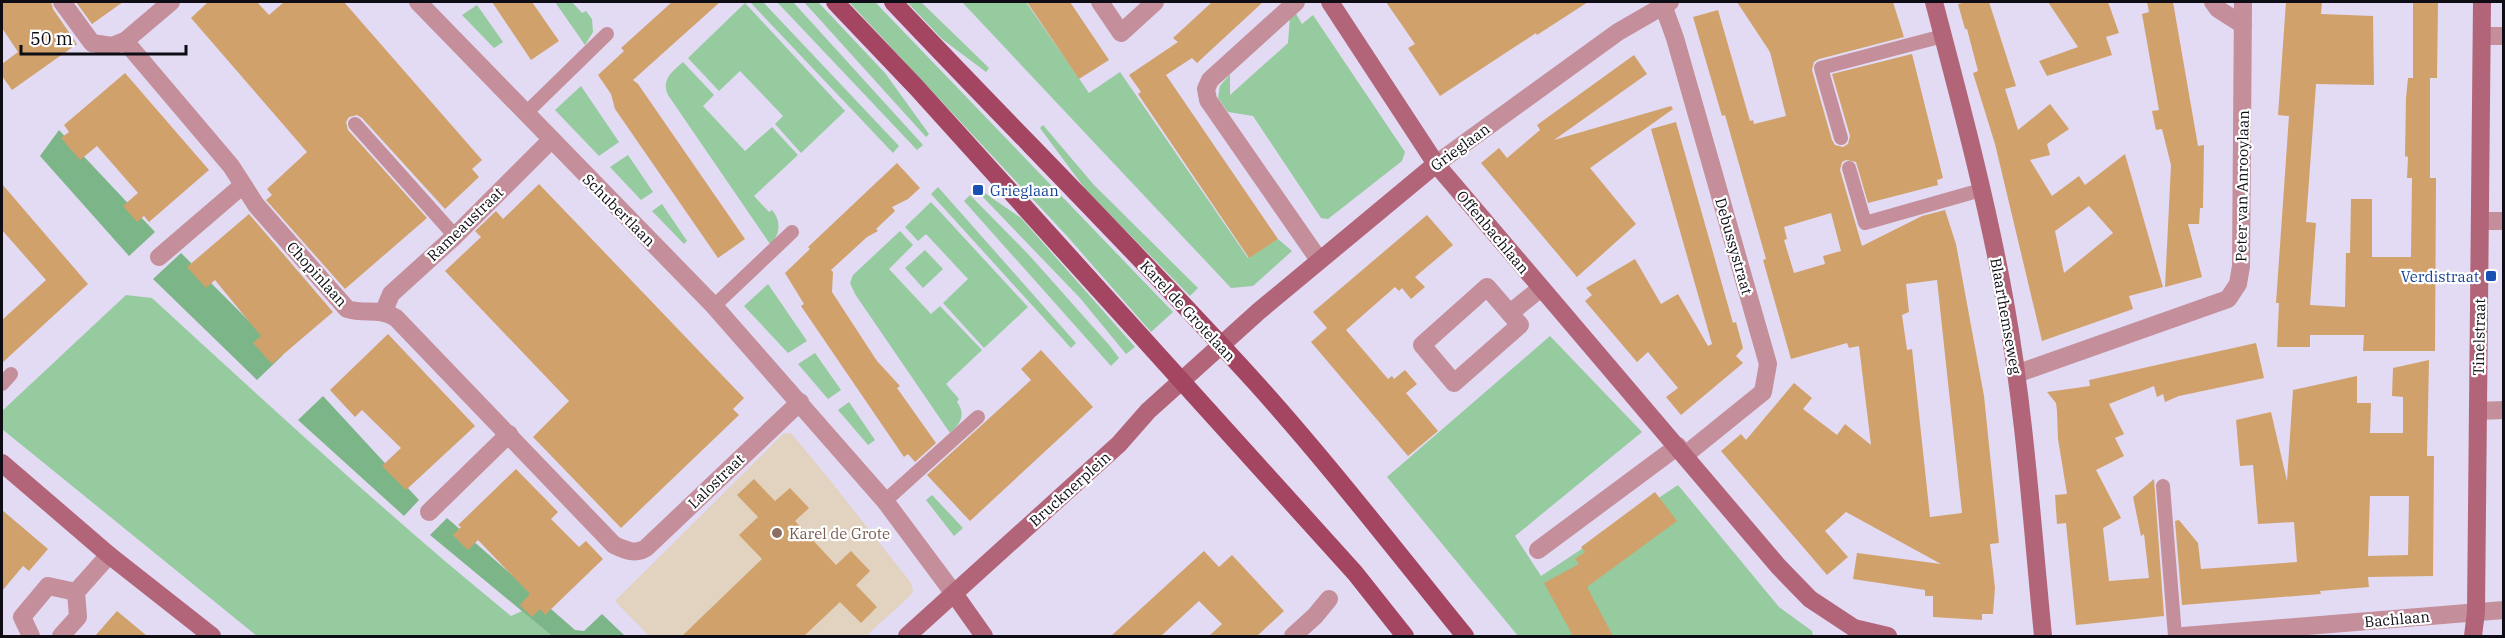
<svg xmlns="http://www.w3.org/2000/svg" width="2505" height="638" font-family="'IBM Plex Serif',serif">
  <rect width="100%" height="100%" fill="#e2dbf3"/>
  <!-- education -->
  <path fill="#e1d3c0" d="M787,433L792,434L833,484L911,583L913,590L911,595L866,636H649L615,601L783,434Z"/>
  <!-- green -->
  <g fill="#95cb9f">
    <path d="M555,2H572L582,13L586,11L592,19L593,32L585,45Z"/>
    <path d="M750,2H763L899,146L893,153Z"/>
    <path d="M777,2H793L923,145L917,150Z"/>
    <path d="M804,2H818L885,73L929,134L926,137Z"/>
    <path d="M849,2H875L1173,312L1151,332L1067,236Z"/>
    <path d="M907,2H921L989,68L986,72L942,39Z"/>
    <path d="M962,2H1026L1089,93L1120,72L1248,258L1278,239L1292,251L1253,286L1231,288Z"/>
    <path d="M745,3L845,111L801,153L775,124L783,116L740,71L719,91L688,58Z"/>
    <path d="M477,5L503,42L494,48L462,15Z"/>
    <path d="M1295,12L1302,24L1313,15L1405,152L1402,161L1328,219L1321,218L1253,116L1228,112L1218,98L1220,86L1230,74V95L1288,43L1290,16Z"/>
    <path d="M683,62L714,95L703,106L745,151L772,127L798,155L754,196L769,212L772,210C781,220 781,235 770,244L668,95C661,79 672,72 683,62Z"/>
    <path d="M581,86L619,142L599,156L555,110Z"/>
    <path d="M1043,125L1094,185L1198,288L1190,296L1086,190L1040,128Z"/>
    <path d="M628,155L653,192L641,200L610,167Z"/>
    <path d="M938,187L1076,343L1071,348L931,194Z"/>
    <path d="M982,191L1021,218L1135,347L1126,354L1080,298L980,194Z"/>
    <path d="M970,195L1029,255L1110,346L1119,358L1111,366L964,201Z"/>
    <path d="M931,202L1028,307L984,348L943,303L968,279L926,234L918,241L905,227Z"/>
    <path d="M662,204L687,241L684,244L652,211Z"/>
    <path d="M900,231L913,245L889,269L931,314L940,306L982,350L946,384L959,399L957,402C966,415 961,423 950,433L855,294L850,283L853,275Z"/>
    <path d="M925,250L943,269L923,288L905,268Z"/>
    <path d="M768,284L807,341L788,353L744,306Z"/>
    <path d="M126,295L152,298C270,406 387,515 511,616L522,611L552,636H257L2,429V411Z"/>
    <path d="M1550,336L1642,432L1515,536L1541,576L1678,485L1779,607L1812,631L1813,636H1518L1387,477Z"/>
    <path d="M815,353L841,390L828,399L798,364Z"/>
    <path d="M849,402L875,440L868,445L838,410Z"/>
    <path d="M932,495L963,528L954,536L926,500Z"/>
  </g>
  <!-- forest -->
  <g fill="#7cb688">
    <path d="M59,130L155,232L129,256L40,156Z"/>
    <path d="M181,253L283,355L257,380L153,279Z"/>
    <path d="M323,396L419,500L404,516L298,420Z"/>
    <path d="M447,518L575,630L584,631L602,614L625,636H552L430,535Z"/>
  </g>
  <!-- building -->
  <g fill="#d1a16b" fill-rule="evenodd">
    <path d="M2,2H51L53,9L77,44L12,90L2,76V64L18,52L2,28Z"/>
    <path d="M76,2H123L92,24Z"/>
    <path d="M208,2H257L269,15L284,2H344L482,160L472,169L479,177L445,209L362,118L357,115L349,117L346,122L348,130L427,218L345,289L266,200L272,195L267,189L307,152L191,18Z"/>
    <path d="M492,2H532L559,41L531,60Z"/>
    <path d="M672,2H720L633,80L638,84L745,239L718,258L615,109L611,94L598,75L624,51L621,48Z"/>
    <path d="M1027,2H1070L1109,60L1079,79Z"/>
    <path d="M1212,2H1263L1197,63L1192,58L1166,75L1278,239L1249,258L1138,94L1141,92L1129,75L1178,42L1173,38Z"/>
    <path d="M1386,2H1588L1537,35L1536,33L1440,96L1408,48L1415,44Z"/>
    <path d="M1737,2H1893L1904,37L1819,59L1814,62L1812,70L1832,140L1835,145L1843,147L1848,144L1850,136L1832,74L1912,54L1943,178L1937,180L1938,185L1868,203L1856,162L1846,160L1842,162L1840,170L1862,246L1922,216L1945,210L1956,244L1984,396L1999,543L1990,544L1995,588L1993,614H1982V620L1933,617V596H1925V590L1853,579L1857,553L1941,564L1846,512L1825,531L1848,557L1827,575L1721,451L1741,434L1746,440L1794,383L1812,398L1803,409L1837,435L1845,424L1871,445L1859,346L1849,348L1847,343L1791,359L1763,260L1766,259L1725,115L1722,116L1693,17L1718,10L1750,121L1753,120L1754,124L1786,116L1770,52ZM1831,213L1841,251L1823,256L1825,264L1794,273L1784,240L1787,239L1784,227ZM1937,280L1962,513L1930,517L1912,349L1907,350L1902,315L1909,312L1906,284Z"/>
    <path d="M1968,2H1989L2016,86L2005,89L2018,130L2050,104L2069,129L2047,144L2050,155L2030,160L2052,196L2079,176L2085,185L2125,154L2163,287L2129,296L2133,309L2042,341L1995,144L1973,73L1978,71L1967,29H1965L1958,4ZM2089,206L2113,233L2064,273L2055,231Z"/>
    <path d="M2048,2H2108L2119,33L2106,37L2112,55L2047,76L2039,61L2078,47Z"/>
    <path d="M2147,2H2173L2198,146L2204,145L2203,208H2200L2199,224H2188L2202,277L2165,287L2171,165L2162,129L2156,130L2152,111L2159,110L2142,14L2149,12Z"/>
    <path d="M2286,2H2322L2321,14L2373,16L2374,85L2316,84L2306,222L2316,223L2310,305L2345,307L2346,253H2350L2351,199H2372V257H2411L2412,178H2407L2408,157L2405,156L2406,98L2408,78H2413V2H2438L2437,78H2430V178H2436L2435,351H2363L2364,335H2310V347H2277L2279,303H2276L2289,116L2278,115Z"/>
    <path d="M1634,55L1647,74L1554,140L1671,106L1673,109L1590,168L1636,224L1577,277L1481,163L1499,148L1507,158L1540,130L1537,125Z"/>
    <path d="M125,73L209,170L149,222L144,216L137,222L123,206L138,193L97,146L80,160L61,138L69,132L64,125Z"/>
    <path d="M1676,122L1733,323L1736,322L1743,348L1736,356L1743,363L1681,415L1666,397L1678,388L1648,352L1637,362L1585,301L1592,295L1586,288L1635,259L1661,304L1678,294L1708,346L1712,344L1651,129Z"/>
    <path d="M897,163L920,188L908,199L892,207L895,211L876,229L878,231L867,237L831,270L833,272L832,292L877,361L900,386L897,388L936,443L915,462L908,454L904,457L801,306L804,304L785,273L810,249L808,247Z"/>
    <path d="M2,184L88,284L2,363V320L46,280L2,230Z"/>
    <path d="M539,184L744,398L733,409L739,415L621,528L533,437L569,401L445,271L481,237L475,231L496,211L503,219Z"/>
    <path d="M249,214L333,312L272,364L253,343L261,336L215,280L206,288L187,267Z"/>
    <path d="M1427,215L1453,245L1415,277L1425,287L1411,299L1402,288L1399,291L1395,287L1346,330L1388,379L1392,376L1394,379L1405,370L1417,384L1406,393L1438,431L1408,456L1311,342L1327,328L1313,312Z"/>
    <path d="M388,334L475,426L406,490L382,466L401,448L362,410L355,417L330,390Z"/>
    <path d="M2256,343L2264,378L2179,396L2165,402L2163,394L2157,397L2154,386L2109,404L2124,434L2115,438L2124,456L2096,470L2121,518L2103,528L2109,581L2149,578L2144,534L2141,536L2133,497L2154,479L2164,616L2076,625L2066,523L2057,524L2055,495L2067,494L2058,439L2057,411L2056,403L2047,392L2090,386L2089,380Z"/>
    <path d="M1041,350L1093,407L970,521L927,475L1031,380L1021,369Z"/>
    <path d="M2429,360L2427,456H2434L2433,576L2368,577L2369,587L2320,591L2321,594L2182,605L2175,521L2179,520L2198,543L2201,569L2297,562L2294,522L2258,524L2253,465L2240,466L2236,420L2271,412L2287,481L2293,390L2357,376V403H2371L2370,433H2403V397L2392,396L2393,368ZM2370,496H2409L2408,555L2368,556Z"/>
    <path d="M516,469L558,512L551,519L579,547L586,541L603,559L545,615L540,609L532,617L520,605L530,594L478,540L468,550L453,535L461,527L458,525Z"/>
    <path d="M754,479L775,501L790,488L809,508L795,521L836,565L851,551L870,571L856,585L877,607L861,623L840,602L804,636H682L762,559L739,535L758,517L737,495Z"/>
    <path d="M1655,492L1677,521L1587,587L1613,636H1573L1544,583L1579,564L1575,559L1585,552L1581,547Z"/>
    <path d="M2,510L48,549L29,571L23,566L2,591Z"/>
    <path d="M1204,551L1219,567L1232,555L1284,611L1257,636H1209L1222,624L1199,601L1161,636H1111Z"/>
    <path d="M117,611L147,636H95Z"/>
  </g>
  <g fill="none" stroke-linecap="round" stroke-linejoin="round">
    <!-- lane -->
    <g stroke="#c48e9a" stroke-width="14">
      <path d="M526,113L607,34"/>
      <path d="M355,124L455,236"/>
      <path d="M1841,138L1821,68L1943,36"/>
      <path d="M1849,168L1865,223L1981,190"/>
      <path d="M714,306L792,232"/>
      <path d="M2,384L11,374"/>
      <path d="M2163,486L2175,636"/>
      <path d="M885,501L978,417"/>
    </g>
    <!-- street -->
    <g stroke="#c48e9a" stroke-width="18">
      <path d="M62,2L92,43L112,46L125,41L171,2"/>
      <path d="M418,2L714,306L885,501L955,595"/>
      <path d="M1100,2L1121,33L1155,2"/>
      <path d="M1296,2L1210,80L1206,89L1208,100L1319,260"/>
      <path d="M2213,2L2218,9L2243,25"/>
      <path d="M1663,5L1675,38L1768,364L1763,392L1685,455"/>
      <path d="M2482,36H2504"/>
      <path d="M125,41L231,166L256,205L347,309C366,315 378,307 396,318L614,545C625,550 635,555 646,548L800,402"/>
      <path d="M1436,164L1618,32L1670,2"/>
      <path d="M2480,221H2504"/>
      <path d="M159,257L243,185"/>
      <path d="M1487,287L1520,325L1454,383L1422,345Z"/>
      <path d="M384,311L391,294L455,236L551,140"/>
      <path d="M1510,313L1541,288"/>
      <path d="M2016,374L2228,299L2238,284L2241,266L2243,2"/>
      <path d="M2478,411L2504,410"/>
      <path d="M429,512L509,434"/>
      <path d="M1538,550L1678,446"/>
      <path d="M31,636L22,617L48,586L76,592"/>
      <path d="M61,636L78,617L76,592L109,555"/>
      <path d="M1293,636L1315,616L1329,599"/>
      <path d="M2183,636L2504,610"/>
    </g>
    <!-- secondary -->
    <g stroke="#b26579" stroke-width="18">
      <path d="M1330,2L1436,164L1778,566L1810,599L1854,628L1888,636"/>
      <path d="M1934,2C1960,101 1987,201 2005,302C2025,413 2032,525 2043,636"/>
      <path d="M2,463L109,555L212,636"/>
      <path d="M955,595L984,636"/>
      <path d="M907,636L1119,444L1148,411L1259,311L1436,164"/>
      <path d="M2473,636L2476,612L2482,2"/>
    </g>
    <!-- primary -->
    <g stroke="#a44561" stroke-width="18">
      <path d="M835,2L916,87L1355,573L1405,636"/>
      <path d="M893,2C1013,129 1137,252 1255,382C1328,463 1396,551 1465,636"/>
    </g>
  </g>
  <!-- markers -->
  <g fill="#1a4fb4" stroke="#fff" stroke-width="2">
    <rect x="972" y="184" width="12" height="12" rx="3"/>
    <rect x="2485" y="270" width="12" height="12" rx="3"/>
  </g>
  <circle fill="#8d6e63" stroke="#fff" stroke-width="2" cx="777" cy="533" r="6"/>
  <g text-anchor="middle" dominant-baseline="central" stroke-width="4.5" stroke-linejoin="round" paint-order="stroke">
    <!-- street labels -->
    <g font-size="15" fill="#0e0c14" stroke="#fff">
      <text transform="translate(1460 147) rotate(-36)">Grieglaan</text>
      <text transform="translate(2242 186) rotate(-89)">Peter van Anrooylaan</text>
      <text transform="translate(619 210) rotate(45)">Schubertlaan</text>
      <text transform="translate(465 224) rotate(-44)">Rameaustraat</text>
      <text transform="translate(1493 232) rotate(50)">Offenbachlaan</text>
      <text transform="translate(1734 246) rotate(74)">Debussystraat</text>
      <text transform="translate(317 274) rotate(48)">Chopinlaan</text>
      <text transform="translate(1188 311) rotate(47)">Karel de Grotelaan</text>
      <text transform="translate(2006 316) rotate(80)">Blaarthemseweg</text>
      <text transform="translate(2479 337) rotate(-89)">Tinelstraat</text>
      <text transform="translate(716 481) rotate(-44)">Lalostraat</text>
      <text transform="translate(1070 489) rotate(-42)">Brucknerplein</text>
      <text transform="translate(2397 619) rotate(-5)">Bachlaan</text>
    </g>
    <!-- transit labels -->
    <g font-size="15" fill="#164399" stroke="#fff" text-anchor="start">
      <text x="990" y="190">Grieglaan</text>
      <text x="2479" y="276" text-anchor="end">Verdistraat</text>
    </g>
    <!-- education labels -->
    <g font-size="15" fill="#785e54" stroke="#fff" text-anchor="start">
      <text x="789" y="533">Karel de Grote</text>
    </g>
  </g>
  <!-- border -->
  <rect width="2505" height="638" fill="none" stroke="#0e0c14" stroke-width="6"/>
  <!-- scale -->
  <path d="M21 45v9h165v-9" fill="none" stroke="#0e0c14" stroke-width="3"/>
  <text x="30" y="45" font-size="18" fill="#0e0c14" stroke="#ffffff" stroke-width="4.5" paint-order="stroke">50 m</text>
</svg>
